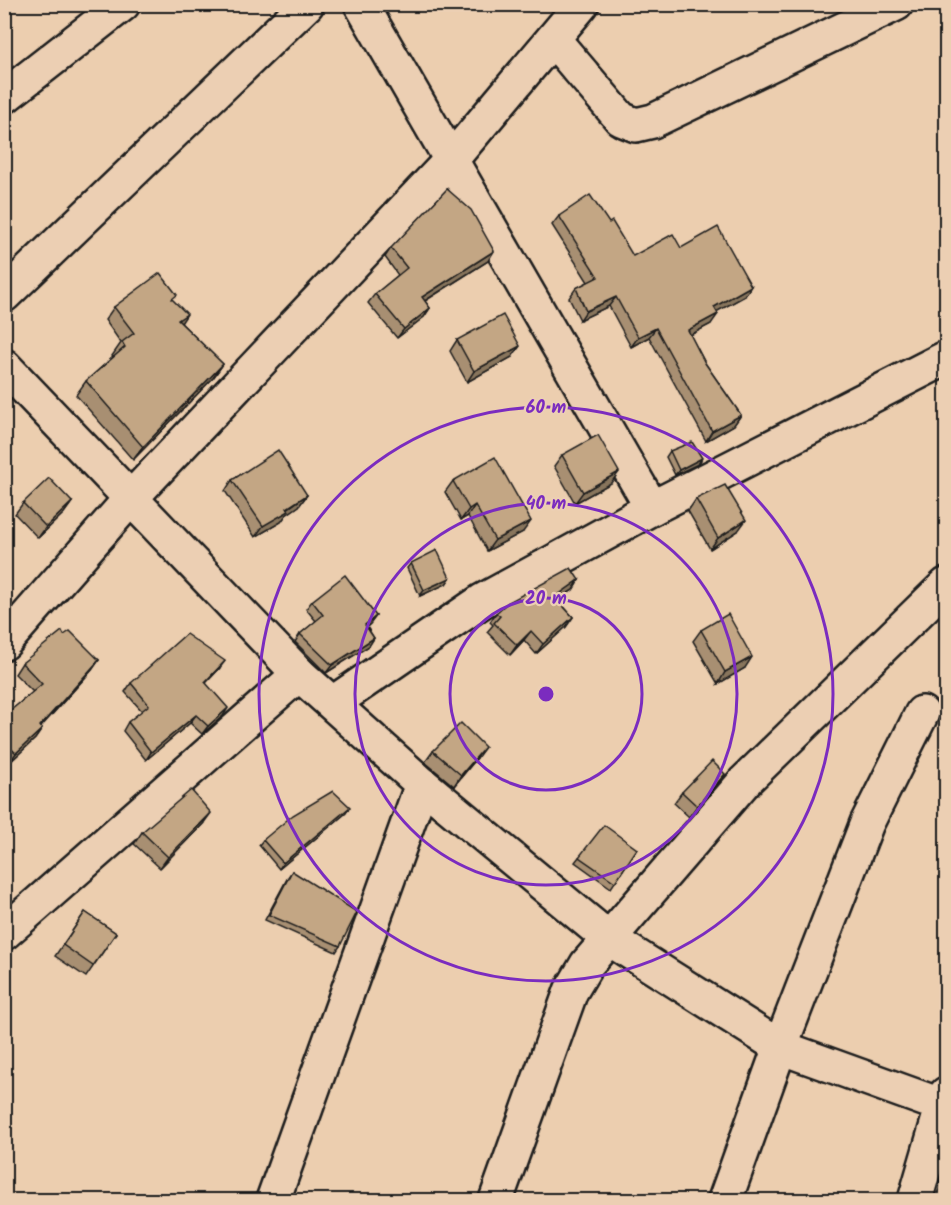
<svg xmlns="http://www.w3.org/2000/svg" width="951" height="1205" font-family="Kalam,sans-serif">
  <rect width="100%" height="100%" fill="#ecceaf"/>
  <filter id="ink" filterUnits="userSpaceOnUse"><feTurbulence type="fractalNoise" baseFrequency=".0167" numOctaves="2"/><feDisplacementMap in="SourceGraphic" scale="12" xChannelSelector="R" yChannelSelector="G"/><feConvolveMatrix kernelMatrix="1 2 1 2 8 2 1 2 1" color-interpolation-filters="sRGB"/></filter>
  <g filter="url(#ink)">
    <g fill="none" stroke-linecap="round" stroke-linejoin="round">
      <!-- minor casing -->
      <g stroke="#1c1c1c" stroke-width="38">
        <g id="minor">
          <path d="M361,4L652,508"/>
          <path d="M553,39L621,119L636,125L653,121L896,4"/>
          <path d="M4,97L123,4"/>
          <path d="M4,295L307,4"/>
          <path d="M4,366L299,674L422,784L608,938L780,1047L946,1107"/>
          <path d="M4,643L131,498L451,160L582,4"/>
          <path d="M333,703L482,601L652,508L946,358"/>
          <path d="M4,933L299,674"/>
          <path d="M273,1200L422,784"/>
          <path d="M496,1200L571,991L587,964L745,781L946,585"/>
          <path d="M725,1200L780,1047L867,823L922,713"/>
          <path d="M915,1200L946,1094"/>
        </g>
      </g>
      <!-- minor -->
      <use href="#minor" stroke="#eccfb3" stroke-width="33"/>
    </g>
    <!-- wall -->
    <g fill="#a88f72" stroke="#1c1c1c" stroke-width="1.5">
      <path d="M559,216L633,256L681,248L745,296L717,311L711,324L690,335L705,363L741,415L734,425L706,441L649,337L631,347L609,306L580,320L569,298L576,288L588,282L552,225Z"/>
      <path d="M391,248L488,261L425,301L430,308L424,317L397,338L368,303L375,294L398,275L385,257Z"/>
      <path d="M173,301L181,323L223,364L213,378L133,460L76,395L86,381L113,357L112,356L121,343L105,320L114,307Z"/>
      <path d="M457,340L512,357L467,382L450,351Z"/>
      <path d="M670,451L698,464L675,475L666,457Z"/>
      <path d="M562,455L611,483L575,503L554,466Z"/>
      <path d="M232,480L307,495L299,506L286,515L281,522L255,537L225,491Z"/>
      <path d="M453,481L523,532L487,551L468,516L461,520L445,492Z"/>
      <path d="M696,499L738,531L710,549L688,511Z"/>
      <path d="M72,502L64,513L38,538L15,514L23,503Z"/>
      <path d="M411,563L450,578L446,584L420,596L407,568Z"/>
      <path d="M579,580L573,590L558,600L573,617L566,627L536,654L524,640L510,655L487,632L493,625L490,622L496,613Z"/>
      <path d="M312,601L376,616L370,624L367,627L374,638L369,646L326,673L295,642L300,634L316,621L306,609Z"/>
      <path d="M701,630L745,668L718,684L693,641Z"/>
      <path d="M64,635L99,660L92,670L41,727L42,729L35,739L9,763L4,759V716L33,692L15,674L22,663Z"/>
      <path d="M219,669L206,683L223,716L202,734L190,723L146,760L123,731L128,722L142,711L125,692L131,683Z"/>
      <path d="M433,751L477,758L454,786L425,762Z"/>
      <path d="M717,785L689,817L674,803L682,792Z"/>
      <path d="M346,813L279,869L259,845L263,840Z"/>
      <path d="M203,824L160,868L134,844L142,832Z"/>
      <path d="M637,849L611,888L575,862L579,857Z"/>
      <path d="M292,871L340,946L336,952L265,920L288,877Z"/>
      <path d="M85,912L116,933L86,977L55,956Z"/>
    </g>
    <!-- shaded-wall -->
    <g fill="#88745c" stroke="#1c1c1c" stroke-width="1.5">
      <path d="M494,251L488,261L415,307L422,297Z"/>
      <path d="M751,286L745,296L707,317L714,307Z"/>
      <path d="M616,297L609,306L580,320L586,311Z"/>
      <path d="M430,308L424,317L397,338L404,329Z"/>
      <path d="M187,314L178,328V320Z"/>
      <path d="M718,314L711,324L681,340L688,330Z"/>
      <path d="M656,328L649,337L631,347L638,337Z"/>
      <path d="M520,346L512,357L467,382L474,371Z"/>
      <path d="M223,364L213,378L133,460L143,447Z"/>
      <path d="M741,415L734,425L706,441L712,431Z"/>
      <path d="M702,458L698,464L675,475L679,470Z"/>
      <path d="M619,472L611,483L575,503L583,492Z"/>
      <path d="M307,495L299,506L286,515L281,522L255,537L263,526Z"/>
      <path d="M72,502L64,513L38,538L46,527Z"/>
      <path d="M475,505L468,516L461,520L469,509Z"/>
      <path d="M746,520L738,531L710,549L718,538Z"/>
      <path d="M531,521L523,532L487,551L495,540Z"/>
      <path d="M450,578L446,584L420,596L424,590Z"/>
      <path d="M579,580L573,590L548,606L555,597Z"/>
      <path d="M376,616L370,624L359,633L365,625Z"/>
      <path d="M573,617L566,627L536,654L543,644Z"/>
      <path d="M531,631L524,640L510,655L517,645Z"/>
      <path d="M374,638L369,646L326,673L332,665Z"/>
      <path d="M752,657L745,668L718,684L725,672Z"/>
      <path d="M99,660L92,670L32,736L40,726Z"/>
      <path d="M225,661L219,669L199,690L205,682Z"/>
      <path d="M228,708L223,716L202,734L208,726Z"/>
      <path d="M196,715L190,723L146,760L151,752Z"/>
      <path d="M42,729L35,739L9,763L16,753Z"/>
      <path d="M485,747L477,758L454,786L461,775Z"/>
      <path d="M725,774L717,785L689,817L697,806Z"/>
      <path d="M350,807L346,813L279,869L283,863Z"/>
      <path d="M211,813L203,824L160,868L168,857Z"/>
    </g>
    <!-- building -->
    <g fill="#c3a684" stroke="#1c1c1c" stroke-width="1.5">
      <path d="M447,189L471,210L494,251L422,297L430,308L404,329L375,294L407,268L391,248Z"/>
      <path d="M590,195L609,223L612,221L633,256L673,234L681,248L718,227L751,286L714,307L718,314L688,330L705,363L741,415L712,431L656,328L638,337L616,297L586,311L576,288L598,277L559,216Z"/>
      <path d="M160,273L177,295L172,299L187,314L178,320L223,364L143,447L86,381L125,347L122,342L134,333L114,307Z"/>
      <path d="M503,315L520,346L474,371L457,340Z"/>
      <path d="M598,435L619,472L583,492L562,455Z"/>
      <path d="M692,442L702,458L679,470L670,451Z"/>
      <path d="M278,450L307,495L287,508L289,511L263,526L232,480Z"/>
      <path d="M495,457L531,521L495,540L475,505L469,509L453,481Z"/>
      <path d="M49,478L72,502L46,527L23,503Z"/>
      <path d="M725,485L746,520L718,538L696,499Z"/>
      <path d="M437,550L450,578L424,590L411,563Z"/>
      <path d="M571,568L579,580L555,597L573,617L543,644L531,631L517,645L494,623L500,616L496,613L507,603Z"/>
      <path d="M345,575L376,616L365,625L374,638L332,665L300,634L323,615L312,601Z"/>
      <path d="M728,614L752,657L725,672L701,630Z"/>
      <path d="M62,631L64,635L70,631L99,660L40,726L42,729L16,753L4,742V716L42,684L22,663Z"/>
      <path d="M186,634L225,661L205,682L228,708L208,726L196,715L151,752L128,722L149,705L131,683Z"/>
      <path d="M461,723L485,747L461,775L433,751Z"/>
      <path d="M712,761L725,774L697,806L682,792Z"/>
      <path d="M191,790L211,813L168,857L142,832Z"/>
      <path d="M333,791L350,807L283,863L263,840L293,815Z"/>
      <path d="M604,825L637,849L615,882L579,857Z"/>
      <path d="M292,871L357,912L340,946L269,915Z"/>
      <path d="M85,912L116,933L93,966L63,945Z"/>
    </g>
  </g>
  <!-- distance rings -->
  <g fill="none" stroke="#7b2cbf" stroke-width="3">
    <circle cx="546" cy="694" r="96"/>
    <circle cx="546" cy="694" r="191"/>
    <circle cx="546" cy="694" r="287"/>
  </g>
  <circle cx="546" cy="694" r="9" fill="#7b2cbf" stroke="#eccfb3" stroke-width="3"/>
  <g font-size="18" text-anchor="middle" font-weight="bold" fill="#7b2cbf" stroke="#eccfb3" stroke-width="4.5" stroke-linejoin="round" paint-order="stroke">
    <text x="546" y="413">60 m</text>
    <text x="546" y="509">40 m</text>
    <text x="546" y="604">20 m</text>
  </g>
  <!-- margin -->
  <rect width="951" height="1205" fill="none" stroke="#eccfb3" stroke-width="24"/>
  <rect x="12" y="12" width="927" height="1181" fill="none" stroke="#1c1c1c" stroke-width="2" filter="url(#ink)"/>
</svg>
